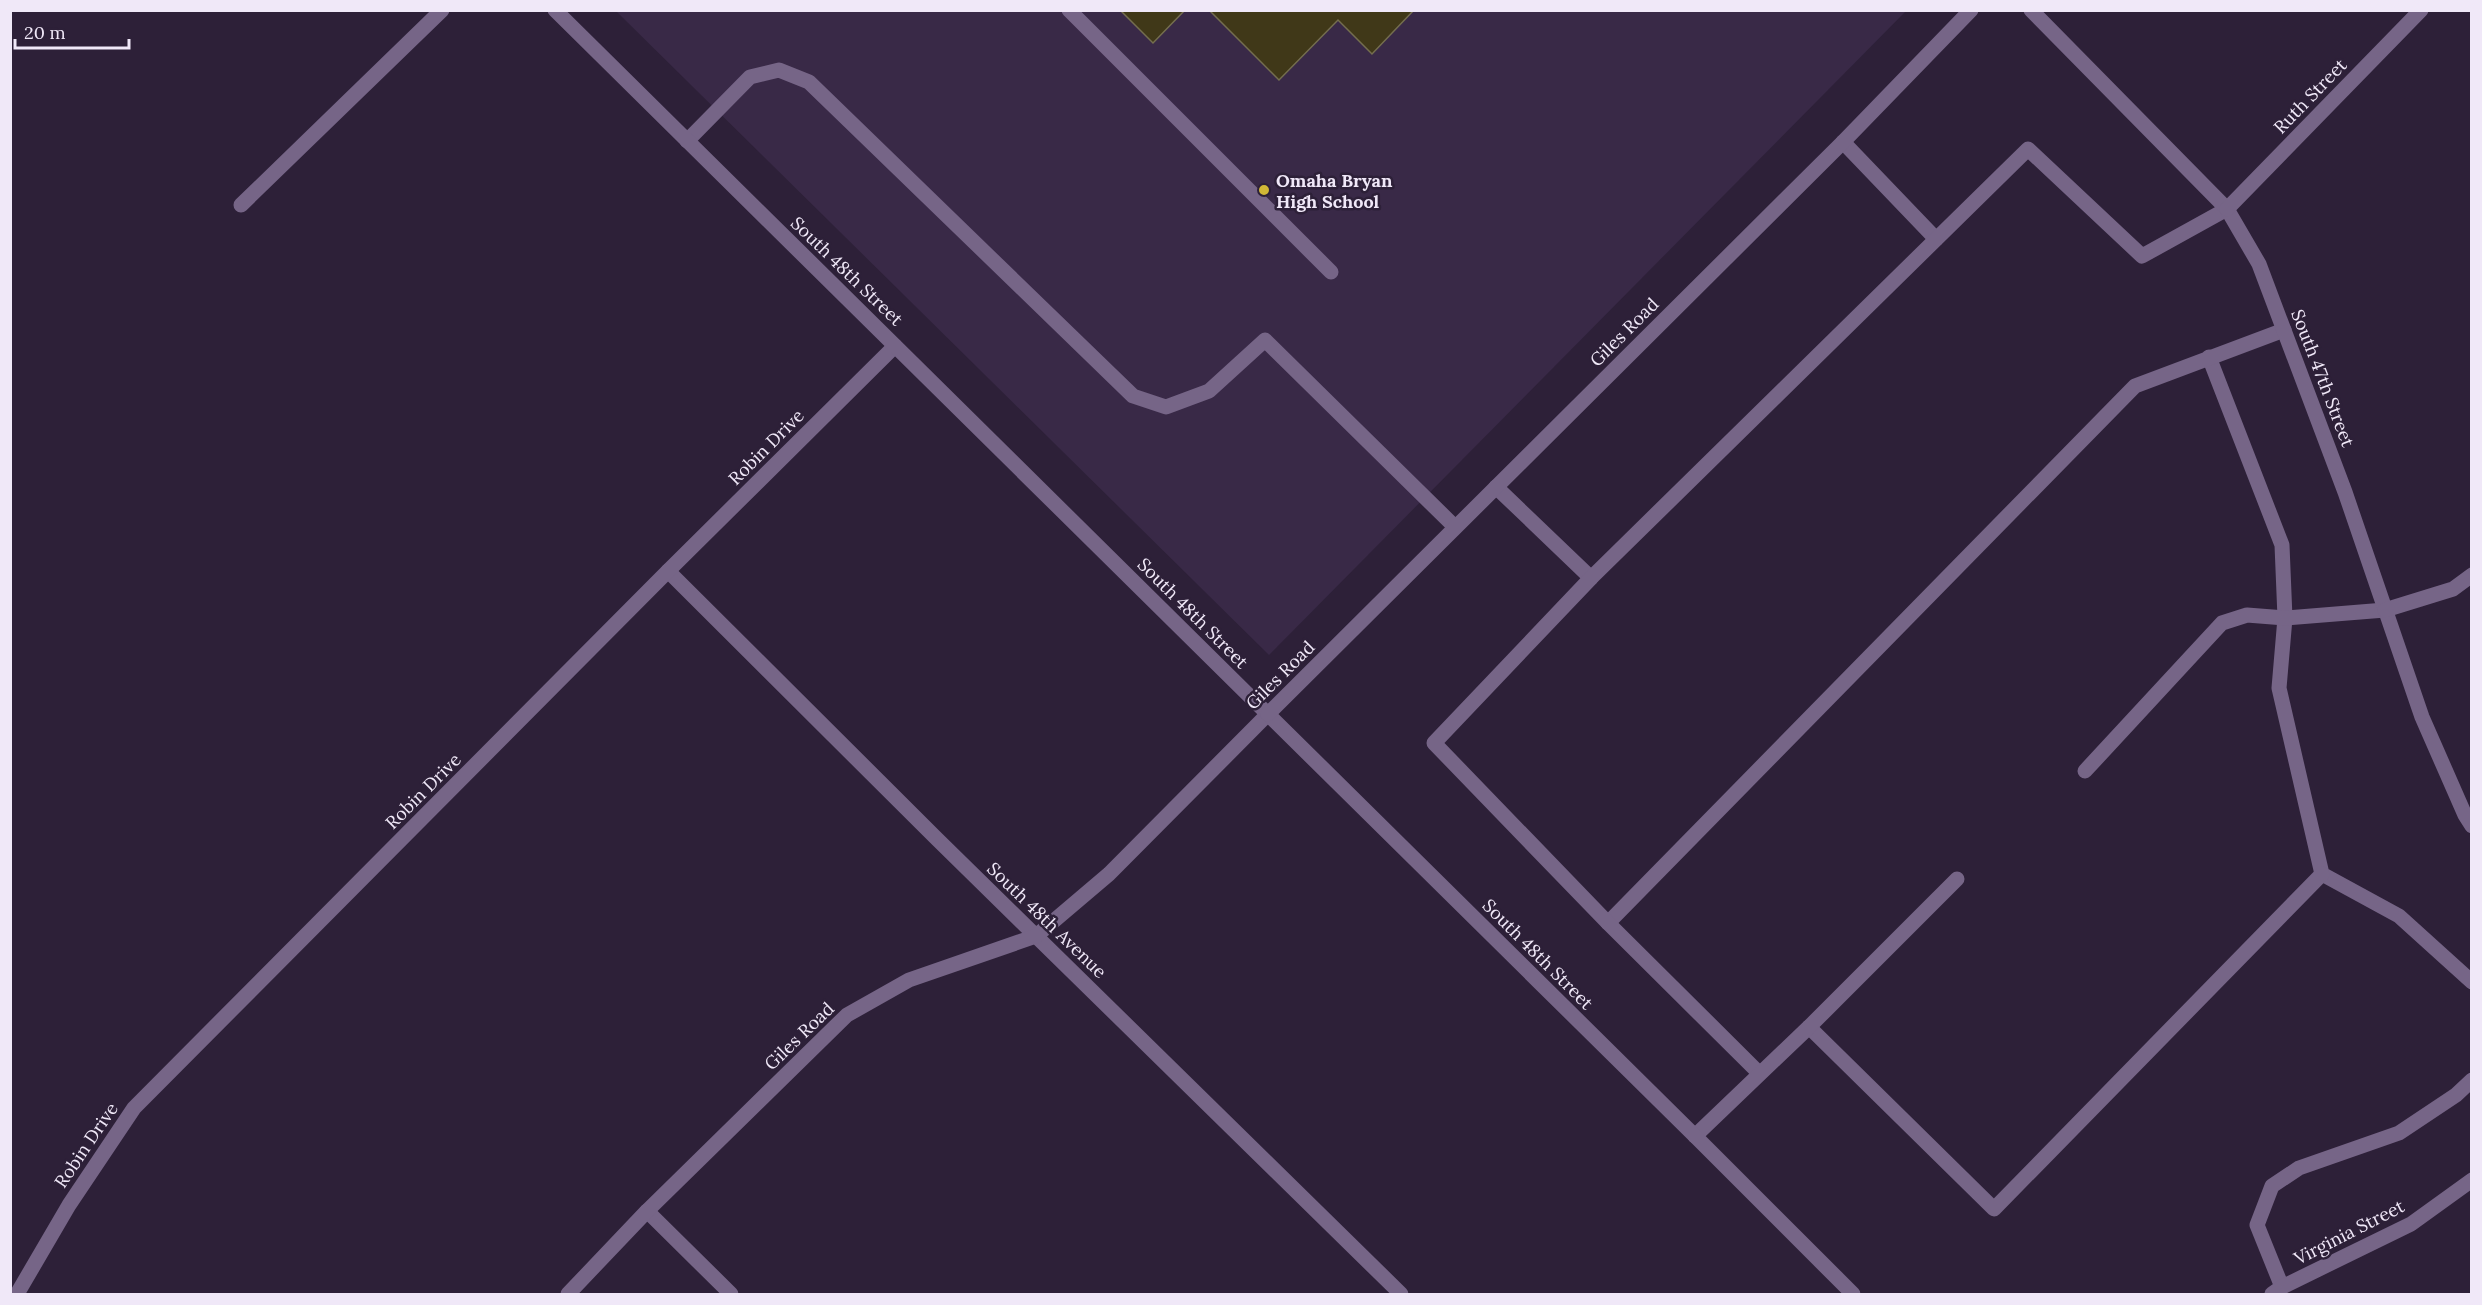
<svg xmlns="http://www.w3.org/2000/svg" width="2482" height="1305" font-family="Lora,serif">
  <rect width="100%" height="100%" fill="#2d2038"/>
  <!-- built -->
  <path fill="#392947" d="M616,11H1906L1269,655Z"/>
  <!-- building -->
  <g fill="#403818" stroke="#746e4f" stroke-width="1.5">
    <path d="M1120,10H1185L1153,43Z"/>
    <path d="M1209,10H1414L1372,54L1338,20L1279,80Z"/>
  </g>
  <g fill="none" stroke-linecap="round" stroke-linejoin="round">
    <!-- service -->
    <g stroke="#766587" stroke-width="15">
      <path d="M1069,10L1331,272"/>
      <path d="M687,141L750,77L779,70L809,82L1133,396L1166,407L1209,391L1265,340L1455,527"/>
      <path d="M1843,142L1936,239"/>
      <path d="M241,205L442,10"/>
      <path d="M2209,357L2282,545L2285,618L2279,688L2322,874L2399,916L2472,982"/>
      <path d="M1496,487L1591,578"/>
      <path d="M2085,771L2222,623L2247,615L2285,618L2385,610"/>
      <path d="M1608,923L2135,386L2284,330"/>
      <path d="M1809,1027L1994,1209L2322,874"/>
      <path d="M1759,1073L1608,923L1434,743L1591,578L2028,149L2142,256L2227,209"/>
      <path d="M1695,1136L1809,1027L1957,879"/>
      <path d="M2282,1287L2257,1225L2272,1186L2299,1168L2399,1133L2456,1095L2472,1080"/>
    </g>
    <!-- minor -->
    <g stroke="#766587" stroke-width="15">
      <path d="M2031,10L2227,209L2259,264L2345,492L2422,717L2465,815L2472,826"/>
      <path d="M2227,209L2421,10"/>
      <path d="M668,571L937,839L1401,1294"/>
      <path d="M2385,610L2453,589L2472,575"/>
      <path d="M647,1211L731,1294"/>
      <path d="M17,1294L69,1205L134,1108L668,571L895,346"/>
      <path d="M568,1294L647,1211L847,1015L909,980L1036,936L1109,874L1268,714"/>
      <path d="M2272,1294L2282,1287L2411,1224L2472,1180"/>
    </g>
    <!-- tertiary -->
    <g stroke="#766587" stroke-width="15">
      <path d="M555,10L1695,1136L1853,1294"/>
      <path d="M1268,714L1843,142L1971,10"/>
    </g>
  </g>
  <!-- markers -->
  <circle fill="#d1b736" stroke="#2d2038" stroke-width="2" cx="1264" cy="190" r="6"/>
  <g text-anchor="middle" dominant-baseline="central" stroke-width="5" stroke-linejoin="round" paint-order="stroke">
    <!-- street labels -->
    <g font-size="18" fill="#f0e8f8" stroke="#2d2038">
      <text transform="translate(2310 96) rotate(-46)">Ruth Street</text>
      <text transform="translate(847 271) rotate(44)">South 48th Street</text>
      <text transform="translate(1624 332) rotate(-45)">Giles Road</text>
      <text transform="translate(2323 378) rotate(69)">South 47th Street</text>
      <text transform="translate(766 447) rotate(-45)">Robin Drive</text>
      <text transform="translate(1193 613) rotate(45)">South 48th Street</text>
      <text transform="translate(1280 675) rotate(-45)">Giles Road</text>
      <text transform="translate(423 791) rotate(-45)">Robin Drive</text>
      <text transform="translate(1047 920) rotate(44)">South 48th Avenue</text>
      <text transform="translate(1538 954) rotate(45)">South 48th Street</text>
      <text transform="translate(799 1036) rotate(-44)">Giles Road</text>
      <text transform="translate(86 1145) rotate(-56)">Robin Drive</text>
      <text transform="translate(2349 1232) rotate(-27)">Virginia Street</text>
    </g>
    <!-- poi labels -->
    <g font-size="18" font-weight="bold" fill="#f0e8f8" stroke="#2d2038" text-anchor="start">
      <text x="1276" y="180">Omaha Bryan<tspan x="1276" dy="21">High School</tspan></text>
    </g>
  </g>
  <!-- border -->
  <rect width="2482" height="1305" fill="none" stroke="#f0e8f8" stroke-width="24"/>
  <!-- scale -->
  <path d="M15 39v9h114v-9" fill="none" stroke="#f0e8f8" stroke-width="3"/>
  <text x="24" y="39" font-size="18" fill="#f0e8f8" stroke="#2d2038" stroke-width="4.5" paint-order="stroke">20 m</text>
</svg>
